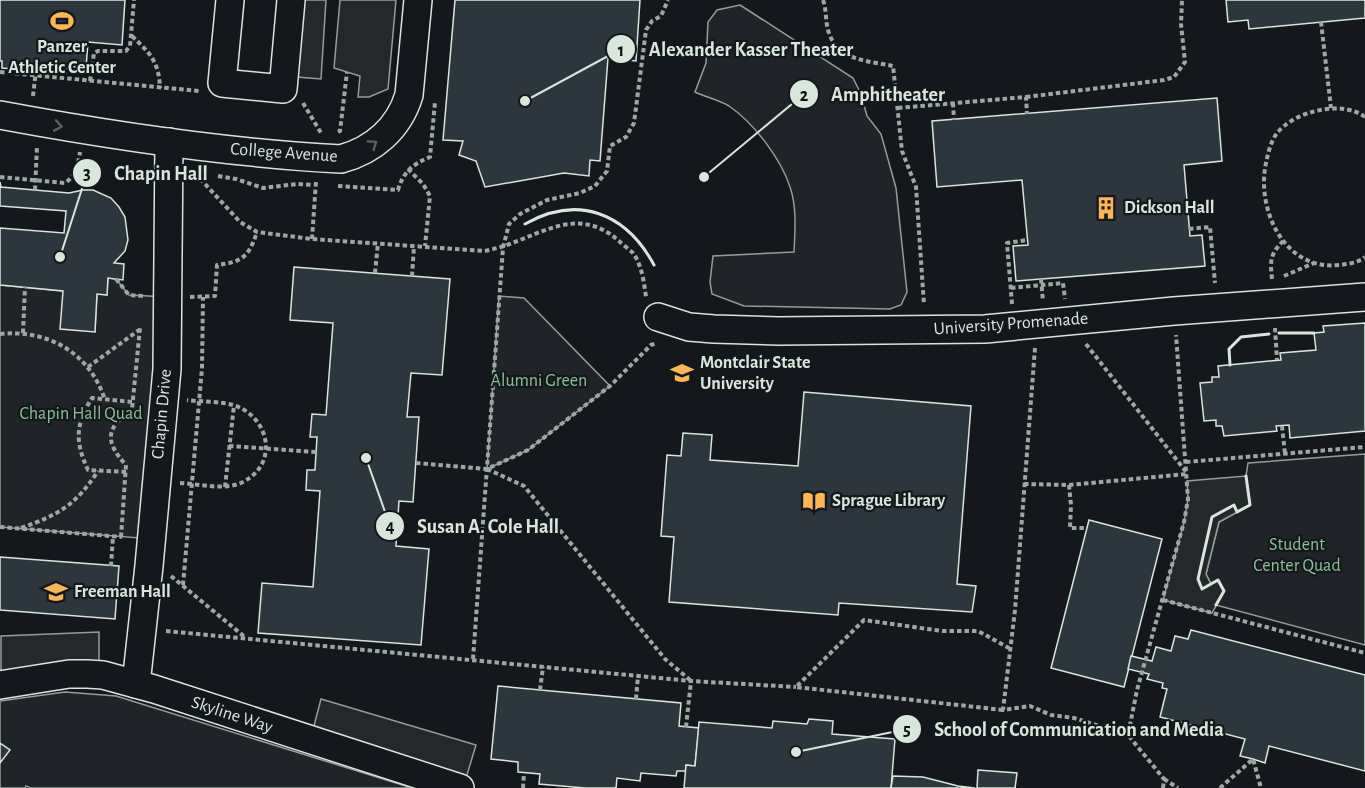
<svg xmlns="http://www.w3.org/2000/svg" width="1365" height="788" font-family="'Alegreya Sans',sans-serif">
  <rect width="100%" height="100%" fill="#14181c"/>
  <!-- green -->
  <g fill="#202428" stroke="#939e99" stroke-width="1.5">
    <path d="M740,5L853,78L861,94L867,116L881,134L896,188L907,292L901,305L890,309L744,306L712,294L710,282L713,256L794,252C795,231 797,207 790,187C781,159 754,123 729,106C719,100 705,97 695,92L706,63L708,22L717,10Z"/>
    <path d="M108,278L116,279L129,295L168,297L152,539L0,527V285L63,291L95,331L97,294L107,295Z"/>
    <path d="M499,296L524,298L610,386L528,450L487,469Z"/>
    <path d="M1365,454V645L1216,605L1223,590L1211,584L1206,574L1219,522L1250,505L1246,476L1248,463Z"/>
    <path d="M65,692L116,696L412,788H31L26,786L25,788H0V701Z"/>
  </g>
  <!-- parking -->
  <g fill="#24282b" stroke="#939e99" stroke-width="1.5">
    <path d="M302,0H326L321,79L297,77Z"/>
    <path d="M340,0H396L388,89L369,97H358L360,76L334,68Z"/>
    <path d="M1246,476L1250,505L1219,522L1206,574L1211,584L1218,580L1224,591L1212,613L1163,600L1184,522L1188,499L1187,481Z"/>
    <path d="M99,632V674L1,685V636Z"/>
    <path d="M321,699L476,745L463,788L310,741Z"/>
  </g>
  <!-- building -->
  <g fill="#2c363c" stroke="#d8e6dc" stroke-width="1.5">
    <path d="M0,0H125L122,45L88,42L86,68L66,66V73L2,68V61H0Z"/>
    <path d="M455,0H640L636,61L608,58L600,161L590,160L589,176L564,173L485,187L476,161L459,155L463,141L443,140Z"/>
    <path d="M1226,0H1365V18L1249,29L1248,20L1228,22Z"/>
    <path d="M1217,98L1222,161L1184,165L1190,236L1202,235L1205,266L1016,281L1013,246L1028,245L1022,180L937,187L932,121Z"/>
    <path d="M0,182L1,187L69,193L83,190H93L111,198L119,207L125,217L128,240L125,251L114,263L124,264L123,280L108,278L107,295L97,294L95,332L60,329L63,291L0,285V228L64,233L66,211L0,206Z"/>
    <path d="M294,267L450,279L442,375L411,373L407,417H419L413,502L399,501L396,546L429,549L421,645L258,633L262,583L313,587L320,491L306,490L307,470H315L317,437H310L312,414L326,415L333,323L290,320Z"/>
    <path d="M1365,323V431L1290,438L1289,425L1276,426L1277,431L1224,436L1222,426H1216V420L1204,421L1200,383L1212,382V377H1219L1218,366L1281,360L1280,353L1316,350L1314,333L1324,332L1323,326Z"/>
    <path d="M804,392L971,406L957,584L976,586L972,612L839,603L838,615L669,602L674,537L661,536L667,455L681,456L683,433L712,435L710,460L798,466Z"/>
    <path d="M1089,520L1162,539L1124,687L1051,668Z"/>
    <path d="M0,557L119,566L115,619L0,610Z"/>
    <path d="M1191,630L1365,675V771L1269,746L1265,763L1253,759L1240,756L1245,739L1160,717L1167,689L1162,688L1163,683L1147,679L1149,674L1128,669L1131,656L1152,661L1156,647L1171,651L1175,636L1188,639Z"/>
    <path d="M498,686L681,703L679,726L699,728L695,766L686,765V771H677L676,776L641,773L640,781L617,778L616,788H585L539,784L540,774L518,772V762L491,759Z"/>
    <path d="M809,719L833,721L832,734L895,739L891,788H684L686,765L695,766L699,722L772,728L773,721L807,724Z"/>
    <path d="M0,743L10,750L0,763Z"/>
    <path d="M978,770L1017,773L1015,788H977Z"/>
    <path d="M893,776L923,777L958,786L975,788H891Z"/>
  </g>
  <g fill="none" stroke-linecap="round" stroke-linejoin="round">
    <!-- minor casing -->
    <g stroke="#d8e6dc" stroke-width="30">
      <g id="minor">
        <path d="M230,0L222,83L283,89L291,0"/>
        <path d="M0,115C113,136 226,153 341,159C374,150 399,128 409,95L418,0"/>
        <path d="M658,317L689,327L714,329L778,331L985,329L1174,311L1365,297"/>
        <path d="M136,684L149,566L167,369L169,142"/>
        <path d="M0,685L69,674H87L103,675L154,689L460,788"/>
      </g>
    </g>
    <!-- path -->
    <g stroke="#9da8a2" stroke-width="4" stroke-dasharray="4.5 3" stroke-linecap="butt">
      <path d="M823,0C827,11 825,23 829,33C838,61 869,61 893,66L902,151L916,187L924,305"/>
      <path d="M1321,22L1331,108"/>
      <path d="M132,36C150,53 159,62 160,88"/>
      <path d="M0,72L199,91"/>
      <path d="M90,81L94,53L98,51H126L130,46L134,0"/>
      <path d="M33,96L36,70"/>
      <path d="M1026,97L1164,80L1174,77L1185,62L1181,24L1182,0"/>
      <path d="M303,103L321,133"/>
      <path d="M953,103L954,120"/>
      <path d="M898,108L1026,97L1027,114"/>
      <path d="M1365,117C1350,106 1329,107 1312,112C1300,115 1285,123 1277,133C1271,141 1268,153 1266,163C1256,209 1284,271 1339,265C1348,264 1358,263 1365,257"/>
      <path d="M338,132L340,131L347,72"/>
      <path d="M408,169L423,184L430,196L425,246"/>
      <path d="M195,173L240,222L257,232L312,239L484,251C533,243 573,200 619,241C623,245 629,249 633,253C642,265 644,283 646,297"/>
      <path d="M218,176L236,179L263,188L297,184L313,185"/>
      <path d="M0,177L65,183C76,176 78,164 80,152"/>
      <path d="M338,186L398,190C403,172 413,164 430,157L435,102"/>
      <path d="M35,190L37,146"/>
      <path d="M1189,229L1210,227L1215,283"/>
      <path d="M312,239L316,181"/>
      <path d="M375,273L378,243"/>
      <path d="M412,276L414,246"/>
      <path d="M1284,276L1314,263"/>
      <path d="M116,279L129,295L144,296"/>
      <path d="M1041,279L1043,301"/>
      <path d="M1272,279C1270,260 1270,255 1283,241"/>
      <path d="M1011,288L1063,283L1065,299"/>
      <path d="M190,297L215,296L217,265C243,262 249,256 257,232"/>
      <path d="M1012,304L1007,243L1027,240"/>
      <path d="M1275,328L1277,360"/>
      <path d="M23,333L25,287"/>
      <path d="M0,334C48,329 90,353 105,400"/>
      <path d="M1086,344L1187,473"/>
      <path d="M1035,348L1015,610L1003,710L1030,706L1051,715L1074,718L1128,735"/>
      <path d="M88,367L139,330"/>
      <path d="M1282,426L1285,454"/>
      <path d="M229,446L316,452"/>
      <path d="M1186,462L1365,447"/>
      <path d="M416,463L487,469L528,450L610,386L651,345L657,343"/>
      <path d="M487,469L524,486L665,659L690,680"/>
      <path d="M126,472L88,470C75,442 75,425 92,398L133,402"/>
      <path d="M180,483C199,484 225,491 243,482C280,463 269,416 233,405C219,401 201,402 187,400"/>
      <path d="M1024,484L1069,485L1187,474"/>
      <path d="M1069,485L1071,505L1070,528H1087"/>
      <path d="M225,487L234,405"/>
      <path d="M0,527L122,537"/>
      <path d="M21,528C58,515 76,505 98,471"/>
      <path d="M121,537L126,465C104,441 106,428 132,409L140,328"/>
      <path d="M111,566L113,536"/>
      <path d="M171,576L246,638"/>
      <path d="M183,585L202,368L203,297"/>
      <path d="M1163,600L1365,653"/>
      <path d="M166,631L691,681L796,687"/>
      <path d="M473,659L503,248L509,224L520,214L547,200L580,193L595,186L607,171L610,146L626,137L634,123L646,30L652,21L661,16L668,0"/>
      <path d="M540,690L543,667"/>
      <path d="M636,699L638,676"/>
      <path d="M1003,710L796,687L864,620L942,631H978L1009,648"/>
      <path d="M686,727L691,681"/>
      <path d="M1164,779L1178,788"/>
      <path d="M523,788L524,773"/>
      <path d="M1163,788L1164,779L1128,735L1137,690L1184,522L1188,499L1176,335"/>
      <path d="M1220,788L1253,759L1261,788"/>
    </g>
    <!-- minor -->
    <use href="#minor" stroke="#14181c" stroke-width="27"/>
    <!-- wall -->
    <g stroke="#d8e6dc" stroke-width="3">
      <path d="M525,224C578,194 626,213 654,265"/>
      <path d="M1279,333H1314"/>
      <path d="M1230,365L1229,349L1241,337L1269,334"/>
      <path d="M1216,605L1224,591L1218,580L1202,589L1198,579L1212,517L1234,505L1237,512L1250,505L1246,476"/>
    </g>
  </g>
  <!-- one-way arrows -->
  <defs><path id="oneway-chevron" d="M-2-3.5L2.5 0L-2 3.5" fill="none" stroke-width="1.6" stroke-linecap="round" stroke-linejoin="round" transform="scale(1.5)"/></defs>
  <g stroke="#59605f">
    <use href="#oneway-chevron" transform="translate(58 126) rotate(10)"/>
    <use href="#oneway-chevron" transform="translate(373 144) rotate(-35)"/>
  </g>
  <!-- icons -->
  <defs>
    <g id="stadium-bare" transform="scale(1.8)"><path d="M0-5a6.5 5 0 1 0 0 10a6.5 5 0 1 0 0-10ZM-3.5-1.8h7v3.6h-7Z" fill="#ffb74d" stroke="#14181c" stroke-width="2.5" paint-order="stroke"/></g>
    <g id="building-bare" transform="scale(1.8)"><path d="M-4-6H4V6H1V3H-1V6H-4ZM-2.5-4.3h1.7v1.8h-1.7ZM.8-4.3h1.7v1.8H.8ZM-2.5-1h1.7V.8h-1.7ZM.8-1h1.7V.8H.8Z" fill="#ffb74d" stroke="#14181c" stroke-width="2.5" paint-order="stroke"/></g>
    <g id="university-bare" transform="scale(1.8)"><path d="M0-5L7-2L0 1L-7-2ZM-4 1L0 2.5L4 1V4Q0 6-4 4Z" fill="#ffb74d" stroke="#14181c" stroke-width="2.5" paint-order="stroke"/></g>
    <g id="library-bare" transform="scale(1.8)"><path d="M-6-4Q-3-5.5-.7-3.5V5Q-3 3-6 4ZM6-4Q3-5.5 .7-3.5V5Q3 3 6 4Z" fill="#ffb74d" stroke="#14181c" stroke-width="2.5" paint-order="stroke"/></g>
  </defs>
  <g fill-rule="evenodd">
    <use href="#stadium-bare" x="62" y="21"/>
    <use href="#building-bare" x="1106" y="208"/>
    <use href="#university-bare" x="682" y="373"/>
    <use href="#library-bare" x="814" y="501"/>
    <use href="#university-bare" x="56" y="592"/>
  </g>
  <g text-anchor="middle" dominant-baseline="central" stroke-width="4.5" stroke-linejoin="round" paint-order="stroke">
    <!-- poi labels -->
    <g font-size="18" font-weight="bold" fill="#d8e6dc" stroke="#14181c" text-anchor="start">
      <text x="62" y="47" text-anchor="middle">Panzer<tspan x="62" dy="21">Athletic Center</tspan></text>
      <text x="1124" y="208">Dickson Hall</text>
      <text x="700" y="363">Montclair State<tspan x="700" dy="21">University</tspan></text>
      <text x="832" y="501">Sprague Library</text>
      <text x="74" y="592">Freeman Hall</text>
    </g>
    <!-- street labels -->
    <g font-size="18" fill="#d8e6dc" stroke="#14181c">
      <text transform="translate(284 153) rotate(4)">College Avenue</text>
      <text transform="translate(1011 324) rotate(-4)">University Promenade</text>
      <text transform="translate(162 414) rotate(-85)">Chapin Drive</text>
      <text transform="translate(232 715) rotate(18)">Skyline Way</text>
    </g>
    <!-- park labels -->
    <g font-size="18" fill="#8ac095" stroke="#14181c">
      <text x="539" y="381">Alumni Green</text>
      <text x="81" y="414">Chapin Hall Quad</text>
      <text x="1297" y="545">Student<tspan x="1297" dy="21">Center Quad</tspan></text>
    </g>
  </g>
  <!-- callouts -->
  <path fill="none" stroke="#d8e6dc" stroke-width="2" d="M525 101L621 49M704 177L804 94M60 257L87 173M366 458L390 526M796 752L907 729"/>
  <g fill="#d8e6dc" stroke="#14181c" stroke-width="2">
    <circle cx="525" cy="101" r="6"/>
    <circle cx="704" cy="177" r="6"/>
    <circle cx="60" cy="257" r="6"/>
    <circle cx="366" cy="458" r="6"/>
    <circle cx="796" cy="752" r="6"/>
    <circle cx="621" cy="49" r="15"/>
    <circle cx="804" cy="94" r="15"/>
    <circle cx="87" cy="173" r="15"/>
    <circle cx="390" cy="526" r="15"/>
    <circle cx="907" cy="729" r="15"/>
  </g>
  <g font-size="18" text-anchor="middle" font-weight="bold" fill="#111">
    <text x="621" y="56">1</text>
    <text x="804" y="101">2</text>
    <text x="87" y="179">3</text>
    <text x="390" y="532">4</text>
    <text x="907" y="735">5</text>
  </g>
  <g font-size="20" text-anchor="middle" font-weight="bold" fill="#d8e6dc" stroke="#14181c" stroke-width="4.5" stroke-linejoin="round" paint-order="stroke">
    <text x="751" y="56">Alexander Kasser Theater</text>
    <text x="888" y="101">Amphitheater</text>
    <text x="161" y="180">Chapin Hall</text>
    <text x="488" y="533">Susan A. Cole Hall</text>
    <text x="1079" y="736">School of Communication and Media</text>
  </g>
</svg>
